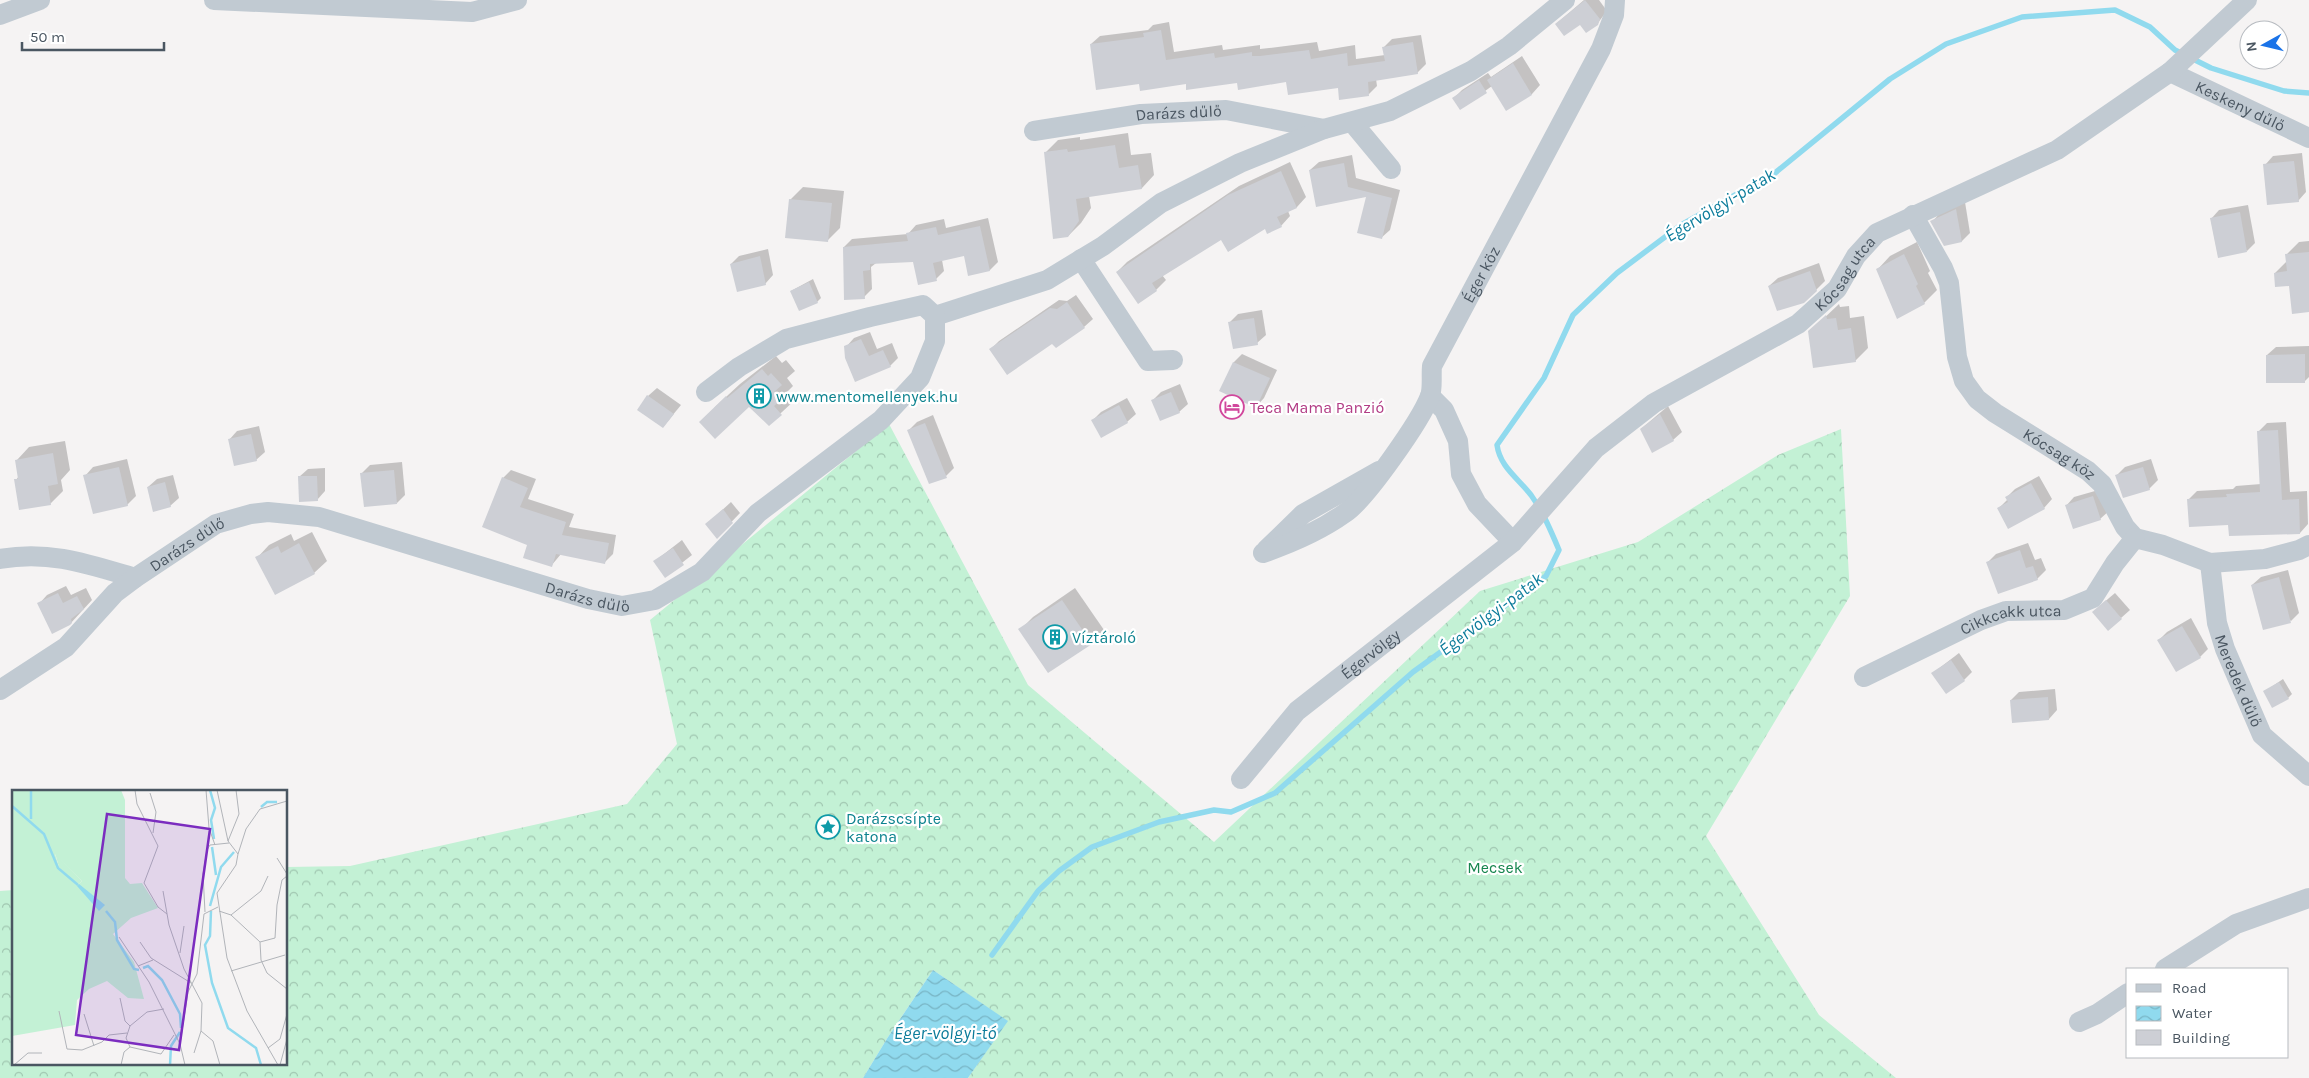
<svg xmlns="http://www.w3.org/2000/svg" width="2309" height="1078" font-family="Karla,sans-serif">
  <defs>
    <pattern id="forest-crowns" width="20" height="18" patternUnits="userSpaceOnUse" patternTransform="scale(1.25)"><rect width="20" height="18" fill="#c3f1d5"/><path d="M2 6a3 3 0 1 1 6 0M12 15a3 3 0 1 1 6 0" fill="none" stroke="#a0c6b0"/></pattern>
    <pattern id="water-waves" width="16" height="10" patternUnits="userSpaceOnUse" patternTransform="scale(1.25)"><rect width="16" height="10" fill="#90daee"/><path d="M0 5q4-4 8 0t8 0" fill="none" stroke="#78b4c4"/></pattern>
  </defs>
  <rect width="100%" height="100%" fill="#f5f3f3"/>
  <!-- forest -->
  <path fill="url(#forest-crowns)" d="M889,424L1028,685L1214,842L1480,591L1638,542L1778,455L1841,429L1850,596L1706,836L1819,1015L1896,1078H968L1007,1021L933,970L888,1037L863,1078H0V891L14,890V1064H286V867L350,866L627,804L677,744L650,620Z"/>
  <!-- water -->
  <path fill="url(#water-waves)" d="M933,970L1008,1021L968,1078H863L888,1037Z"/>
  <!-- shadow -->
  <g fill="#0003">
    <path d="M1584,0H1599L1607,11L1597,24H1556Z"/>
    <path d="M1169,22L1174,52L1222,45L1223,50L1260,45V49L1269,48L1317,42L1319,51L1355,45L1356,59L1385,55L1384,47L1392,39L1421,35L1426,64L1417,73L1376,79L1377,86L1369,94L1339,87L1287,81L1140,83L1091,44L1100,36L1148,30L1153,25Z"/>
    <path d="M1522,56L1540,85L1532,94L1507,109L1492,86L1460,109L1454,98L1462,90L1488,73L1491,77Z"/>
    <path d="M1128,133L1131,155L1151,153L1154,175L1142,188L1089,196L1091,208L1081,223L1068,236L1045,153L1058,140L1080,137V140Z"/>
    <path d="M2302,153L2306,192L2298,201L2265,165L2273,156Z"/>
    <path d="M1352,155L1356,178L1400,190L1390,230L1381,238L1368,196L1317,205L1310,170L1319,162Z"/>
    <path d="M1290,162L1306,197L1297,207L1288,211L1290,216L1281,226L1265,227L1221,239L1162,275L1166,280L1156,290L1117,272L1127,262L1239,186Z"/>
    <path d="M803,187L844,191L840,228L828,240L790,200Z"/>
    <path d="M1965,202L1970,233L1962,241L1945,244L1932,222L1940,213Z"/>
    <path d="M2248,205L2255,243L2247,251L2211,219L2219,210Z"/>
    <path d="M988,218L998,262L990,270L969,275L965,255L942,260L944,271L936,279L914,261L876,263L871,267L872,289L864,297L844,247L852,239L908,234L916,225L944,219L946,228Z"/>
    <path d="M2309,241V311L2290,284L2275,273L2287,261L2286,255L2299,242Z"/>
    <path d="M1917,242L1930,271L1928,273L1937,290L1924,303L1898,317L1878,269L1890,256Z"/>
    <path d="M768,249L773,275L765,284L731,264L739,256Z"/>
    <path d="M1819,263L1825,281L1816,290L1769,286L1778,278Z"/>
    <path d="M813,279L821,298L817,302L791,291Z"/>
    <path d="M1076,295L1093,319L1084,327L1053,342L991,349L999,341L1059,300L1067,301Z"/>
    <path d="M1839,304L1840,307L1849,306L1850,318L1864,316L1868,348L1855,361L1821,321Z"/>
    <path d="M1262,310L1266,335L1257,343L1230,322L1238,314Z"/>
    <path d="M870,332L877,349L892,343L898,358L890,366L846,347L854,338Z"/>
    <path d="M2309,346V377L2305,381L2267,355L2276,347Z"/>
    <path d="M1242,354L1277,370L1264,398L1256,407L1221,391L1234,362Z"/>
    <path d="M776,356L782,363L786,360L795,371L787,378L793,386L787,392L795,400L769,424L749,405L714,408L740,384Z"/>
    <path d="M1180,384L1188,404L1179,412L1153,400L1161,392Z"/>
    <path d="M657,388L681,405L663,427L648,396Z"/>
    <path d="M1127,398L1136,414L1127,422L1093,420L1101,412Z"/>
    <path d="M1668,406L1682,432L1673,440L1641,429Z"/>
    <path d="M933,415L954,468L946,476L909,430L917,422Z"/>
    <path d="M2286,422L2290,492L2307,491L2308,524L2300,533L2230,523L2189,499L2197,491L2233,489L2236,486L2261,484L2258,432L2267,423Z"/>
    <path d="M259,426L265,452L256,460L229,440L237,431Z"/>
    <path d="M65,441L70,470L61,480L63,491L50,504L16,480L19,476L17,460L29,447Z"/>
    <path d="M127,459L136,496L127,505L85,476L93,467Z"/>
    <path d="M2151,459L2158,480L2149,489L2116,476L2125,467Z"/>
    <path d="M402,462L405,495L397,503L362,473L370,465Z"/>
    <path d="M325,468V491L317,500L299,477L308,469Z"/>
    <path d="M511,470L536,479L528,499L574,514L569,527L616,535L613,554L605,562L561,554L551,566L503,478Z"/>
    <path d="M173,475L179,498L170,506L148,487L157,479Z"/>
    <path d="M2039,476L2052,499L2044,508L1998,509L2008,499L2007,497L2015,489Z"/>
    <path d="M2102,489L2109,511L2100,519L2066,506L2074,497Z"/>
    <path d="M731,502L740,513L717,537L707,524Z"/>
    <path d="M312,532L327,561L314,573L257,558L269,545L291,534L294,541Z"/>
    <path d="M682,540L692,555L665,576L655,561Z"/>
    <path d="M2028,543L2035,560L2041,558L2046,570L2037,579L1988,562L1996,554Z"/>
    <path d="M2288,570L2299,613L2291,621L2252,585L2261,577Z"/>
    <path d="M66,586L71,595L86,588L92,600L70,624L39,604L47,595Z"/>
    <path d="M1075,588L1104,630L1091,643L1020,630L1033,617Z"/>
    <path d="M2115,593L2130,610L2121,618L2102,604Z"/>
    <path d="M2191,618L2208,649L2200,657L2159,640L2167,632Z"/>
    <path d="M1959,653L1972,672L1964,680L1933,673Z"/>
    <path d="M2283,679L2292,694L2288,698L2264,692Z"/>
    <path d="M2055,689L2057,710L2049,719L2011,700L2019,692Z"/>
  </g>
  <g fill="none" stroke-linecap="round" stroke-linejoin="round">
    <!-- stream -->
    <path stroke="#90daee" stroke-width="5.5" d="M992,955L1038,891L1059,871L1092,847L1159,822L1214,810L1231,812L1275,793L1413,672L1546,576L1559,550C1551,531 1543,512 1531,495C1518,478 1500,467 1497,445L1544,378L1573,315L1617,273L1681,225L1775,173L1890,79L1946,44L2022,17L2115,10L2150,27L2175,50L2211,68L2284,91L2309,93"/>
  </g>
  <!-- building -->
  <g fill="#cdcfd5">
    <path d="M1585,0L1600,19L1598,25L1586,33L1580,25L1564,36L1555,24Z"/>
    <path d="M1161,30L1166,60L1214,53L1215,58L1252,52V56H1260L1309,50L1311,59L1347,53L1348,66L1385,61L1382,47L1413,42L1418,74L1368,82L1369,96L1339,100L1338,88L1288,95L1286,82L1238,90L1237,83L1186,90V84L1140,91L1139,84L1096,90L1090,44L1144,37L1143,33Z"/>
    <path d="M1513,63L1532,95L1506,111L1487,80Z"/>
    <path d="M1479,80L1487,93L1460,110L1452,98Z"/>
    <path d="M1115,145L1119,168L1138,165L1142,189L1076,199L1079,221L1068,237L1053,239L1044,152L1067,149L1068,152Z"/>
    <path d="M2294,161L2299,202L2267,205L2263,164Z"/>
    <path d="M1344,163L1348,187L1392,198L1382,239L1357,233L1366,197L1316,207L1309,170Z"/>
    <path d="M1281,171L1297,208L1277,217L1282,227L1267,234L1265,229L1228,252L1221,240L1152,283L1157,291L1138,304L1116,272L1228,195Z"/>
    <path d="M789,199L832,203L828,242L785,238Z"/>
    <path d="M1956,209L1962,242L1944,246L1930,221Z"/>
    <path d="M2240,212L2247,252L2218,258L2210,218Z"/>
    <path d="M980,226L990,271L968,276L964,256L933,263L937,281L918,285L913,262L870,264V270L863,271L865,299L844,300L843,247L908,241L906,233L936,227L938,235Z"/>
    <path d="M2309,252V312L2292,314L2289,286L2275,287L2274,273L2287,271L2285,254Z"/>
    <path d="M1904,254L1918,284L1916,286L1925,304L1897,319L1876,269Z"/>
    <path d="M760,256L766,285L737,292L730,264Z"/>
    <path d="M1810,271L1817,291L1804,303L1777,311L1768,286Z"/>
    <path d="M809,282L818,303L799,311L790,291Z"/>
    <path d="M1067,302L1085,328L1056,348L1052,344L1007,375L989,349L1050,308L1057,309Z"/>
    <path d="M1826,315L1827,319L1836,318L1838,330L1851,328L1856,362L1813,368L1808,331Z"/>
    <path d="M1254,318L1258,345L1233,349L1228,322Z"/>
    <path d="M861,339L869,356L883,350L891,367L855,382L845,358L844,346Z"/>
    <path d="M2305,354V383H2266V355Z"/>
    <path d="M1233,362L1270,378L1256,408L1219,391Z"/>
    <path d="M762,369L768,376L771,373L782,385L774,392L781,400L774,406L782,415L769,426L749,407L715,439L699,422L726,396L727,398Z"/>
    <path d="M1171,392L1180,413L1160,421L1151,400Z"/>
    <path d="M647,395L674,414L663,428L637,410Z"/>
    <path d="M1119,405L1128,423L1101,438L1091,420Z"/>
    <path d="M1660,414L1674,441L1652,453L1640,429Z"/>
    <path d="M925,423L947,478L929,484L907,430Z"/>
    <path d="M2278,430L2282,500L2299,499L2300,534L2229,536L2228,525L2189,527L2187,499L2227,497L2226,494L2260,492L2257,431Z"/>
    <path d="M251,434L257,461L234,466L228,439Z"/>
    <path d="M53,453L58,484L48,486L51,505L19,510L14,479H18L15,460Z"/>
    <path d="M119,467L128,506L93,514L83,475Z"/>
    <path d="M2143,467L2150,490L2123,498L2115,475Z"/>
    <path d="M394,470L397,504L364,507L360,473Z"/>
    <path d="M298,476H317L318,501L299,502Z"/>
    <path d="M502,477L528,488L520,507L566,522L562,535L609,543L605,564L556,554L552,567L523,558L527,545L482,527Z"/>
    <path d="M165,482L171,507L153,512L147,487Z"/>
    <path d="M2031,483L2045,509L2008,529L1997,508L2008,502L2005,497Z"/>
    <path d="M2093,496L2101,520L2073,529L2065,505Z"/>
    <path d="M723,509L733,523L717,539L705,524Z"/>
    <path d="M299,543L315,574L275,595L255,557L278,546L281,553Z"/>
    <path d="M673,548L684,565L665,578L653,561Z"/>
    <path d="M2020,550L2026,568L2033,566L2038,580L1998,594L1986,562Z"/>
    <path d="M2279,577L2291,623L2263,630L2251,585Z"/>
    <path d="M58,593L63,603L77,596L84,609L71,619L72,623L70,625L52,634L37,603Z"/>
    <path d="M1062,600L1092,644L1048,673L1018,629Z"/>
    <path d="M2106,600L2122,619L2108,631L2092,612Z"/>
    <path d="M2182,626L2201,658L2176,672L2157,640Z"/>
    <path d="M1951,660L1965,681L1946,694L1931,673Z"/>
    <path d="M2279,682L2289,699L2272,708L2263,691Z"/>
    <path d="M2048,697L2049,720L2012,723L2010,700Z"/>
  </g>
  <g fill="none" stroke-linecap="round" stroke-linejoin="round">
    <!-- street -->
    <g stroke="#c1cad2" stroke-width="20">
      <path d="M214,0L472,12L517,0"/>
      <path d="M0,15L40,0"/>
      <path id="s1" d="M2170,72L2309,138"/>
      <path d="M1352,122L1391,169"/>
      <path id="s2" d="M1034,131L1141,114L1226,110L1324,129"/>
      <path id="s3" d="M1913,215L1943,268L1949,283L1957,357L1964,381L1977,399L1995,413L2088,471L2102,484L2125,527L2135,538L2163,545L2210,563L2265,559L2299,550L2309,545"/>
      <path d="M1081,259L1148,361L1173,360"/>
      <path d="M935,316L1047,280L1103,246L1161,203L1240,163L1324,129L1390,111L1471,71L1509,46L1565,0"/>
      <path d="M1430,396L1444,410L1458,441L1461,474L1477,504L1513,542"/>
      <path d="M1266,550L1303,514L1379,471"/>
      <path id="s4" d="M1263,553C1292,543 1320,531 1345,513C1366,499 1421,420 1430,396C1433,388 1431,375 1432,366L1601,49L1614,15L1615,0"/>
      <path d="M0,559C49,550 88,564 135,578"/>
      <path id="s5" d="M2210,563L2217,623L2225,649L2262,735L2309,776"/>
      <path id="s6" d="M1864,677L1981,620L2006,611L2064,610L2093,598L2115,563L2135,538"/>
      <path id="s7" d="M0,690L66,647L115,593L135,578L216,524L251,514L268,512L319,517L588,599L622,606L655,600L702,572L758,513L881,420L920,378L935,341V316L923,305L870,317L786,339L739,367L706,392"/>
      <path id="s8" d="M1241,779L1297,711L1513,542L1596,448L1654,403L1798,324L1837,289L1856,256L1877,233L2057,150L2170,72L2247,0"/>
      <path d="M2165,969L2236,924L2309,898"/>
      <path d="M2079,1022L2097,1014L2128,993"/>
    </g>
  </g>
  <!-- icons -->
  <defs>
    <g id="building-ring" transform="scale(1.25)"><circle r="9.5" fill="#fff" stroke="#0f9aa8" stroke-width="1.5"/><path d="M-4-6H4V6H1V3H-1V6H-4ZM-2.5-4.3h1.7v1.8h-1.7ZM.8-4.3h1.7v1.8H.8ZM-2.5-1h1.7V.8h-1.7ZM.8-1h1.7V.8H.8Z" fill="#0f9aa8"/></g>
    <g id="hotel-ring" transform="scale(1.25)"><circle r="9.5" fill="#fff" stroke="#d1479c" stroke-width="1.5"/><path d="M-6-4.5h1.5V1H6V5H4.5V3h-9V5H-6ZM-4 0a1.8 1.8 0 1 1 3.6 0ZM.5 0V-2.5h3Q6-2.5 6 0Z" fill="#d1479c"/></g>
    <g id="sight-ring" transform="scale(1.25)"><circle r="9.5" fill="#fff" stroke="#0f9aa8" stroke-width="1.5"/><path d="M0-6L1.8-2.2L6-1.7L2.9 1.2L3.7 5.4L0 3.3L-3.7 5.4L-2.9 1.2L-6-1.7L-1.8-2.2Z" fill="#0f9aa8"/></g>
  </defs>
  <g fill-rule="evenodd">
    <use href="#building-ring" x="759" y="396"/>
    <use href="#hotel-ring" x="1232" y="407"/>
    <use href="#building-ring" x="1055" y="637"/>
    <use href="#sight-ring" x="828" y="827"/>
  </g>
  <g text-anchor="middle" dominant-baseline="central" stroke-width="4.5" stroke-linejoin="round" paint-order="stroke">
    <!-- street labels -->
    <g font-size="16" fill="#4a5661" stroke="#fff">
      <text stroke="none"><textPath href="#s1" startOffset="78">Keskeny dűlő</textPath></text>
      <text stroke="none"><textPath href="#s2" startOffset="146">Darázs dűlő</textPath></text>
      <text stroke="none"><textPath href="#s8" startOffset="795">Kócsag utca</textPath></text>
      <text stroke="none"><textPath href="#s4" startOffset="371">Éger köz</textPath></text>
      <text stroke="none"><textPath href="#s3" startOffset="298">Kócsag köz</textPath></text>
      <text stroke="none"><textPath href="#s7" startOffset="239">Darázs dűlő</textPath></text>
      <text stroke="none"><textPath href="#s7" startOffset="659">Darázs dűlő</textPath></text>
      <text stroke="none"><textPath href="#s6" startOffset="160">Cikkcakk utca</textPath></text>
      <text stroke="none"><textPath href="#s8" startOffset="181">Égervölgy</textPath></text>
      <text stroke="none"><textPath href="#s5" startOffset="122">Meredek dűlő</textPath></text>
    </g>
    <!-- culture labels -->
    <g font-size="16" fill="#0d838f" stroke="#fff" text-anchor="start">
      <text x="776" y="396">www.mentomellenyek.hu</text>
      <text x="1072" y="637">Víztároló</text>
      <text x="846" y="818">Darázscsípte<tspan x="846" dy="18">katona</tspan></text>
    </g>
    <!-- hotel labels -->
    <g font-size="16" fill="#b23c85" stroke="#fff" text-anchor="start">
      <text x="1250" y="407">Teca Mama Panzió</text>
    </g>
    <!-- park labels -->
    <g font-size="16" fill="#17864f" stroke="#fff">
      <text x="1495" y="867">Mecsek</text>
    </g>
    <!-- water labels -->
    <g font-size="18" font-style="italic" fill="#0c7c9b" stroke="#fff">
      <text transform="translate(1720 205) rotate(-31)">Égervölgyi-patak</text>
      <text transform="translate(1491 614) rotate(-37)">Égervölgyi-patak</text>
      <text x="945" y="1033">Éger-völgyi-tó</text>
    </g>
  </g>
  <!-- overview -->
  <g transform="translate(12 790)">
    <rect width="275" height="275" fill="#f5f3f3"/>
    <path d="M43,63L70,91L68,93L64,95L47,77Z" fill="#c3f1d5"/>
    <path d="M0,0H109L113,10V88L118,94L130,93L146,118L119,128L101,144L122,172L132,209L116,208L95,191L77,199L65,210L63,235L0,246ZM43,64L70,91L68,93L64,95L47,77Z" fill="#c3f1d5" fill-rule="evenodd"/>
    <path d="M67,94L93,115L87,121L65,96Z" fill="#90daee"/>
    <path fill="none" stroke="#90daee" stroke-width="2.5" d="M198,0L203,18L199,30L202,49M0,16L32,44L46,78L66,95M249,17L255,12H265M19,29V0M200,57L204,85M198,116L209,77L222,62M94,121L103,132L105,150L122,179L127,180M199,121L198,146L193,155L200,193L216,238L244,258L249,275M131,178L136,176L150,190L168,224L169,238M158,275L159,256L168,242"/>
    <path fill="none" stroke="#b1b4b9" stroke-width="1" d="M123,0L125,14L146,56L132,93L146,117L155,124M194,0L197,38L203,55M205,0L216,51L226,64L224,75L205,103L215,168L235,221L266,275M138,3L144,22L141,43M216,51L227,24L224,0M226,64L234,39L248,19L275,11M265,68L275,84M151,101L157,135L172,179L190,213L189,241L201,251L208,275M207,121L219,125L248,152L249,170L255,183L275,199M193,122L191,84L195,60L198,55L217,53M219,125L249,101L256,86M107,147L137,192L168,254M128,152L139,168L179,193M248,152L263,148L265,115L270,90L275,86M168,163L172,136M126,176L141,170M219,181L273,165M108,208L113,231L118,236M47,221L55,259L70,260L90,252L97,245L115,243M72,224L82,256M118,257L114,248L118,236L135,222L152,219M118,257L149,264L162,245M256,258L268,249L275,224M182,263L189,241M2,275L16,263H30M109,275L112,262L118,257M173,275L168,254L176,202L185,184L192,124L206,117M268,275L275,249"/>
    <path fill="#7b2cbf" fill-opacity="0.15" stroke="#7b2cbf" stroke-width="2.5" d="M95,24L198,39L167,260L64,245Z"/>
    <rect width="275" height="275" fill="none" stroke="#4a5661" stroke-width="2.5"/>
  </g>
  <!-- legend -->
  <rect x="2126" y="968" width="162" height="90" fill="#ffffff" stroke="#b7bbc0"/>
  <rect x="2136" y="984" width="25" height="8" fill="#c1cad2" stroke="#b7bbc0"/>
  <text x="2172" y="993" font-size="15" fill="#4a5661">Road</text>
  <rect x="2136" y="1006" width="25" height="15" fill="url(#water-waves)" stroke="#b7bbc0"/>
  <text x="2172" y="1018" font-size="15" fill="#4a5661">Water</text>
  <rect x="2136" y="1030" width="25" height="15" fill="#cdcfd5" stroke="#b7bbc0"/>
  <text x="2172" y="1043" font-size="15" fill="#4a5661">Building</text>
  <!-- north arrow -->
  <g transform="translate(2264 45) rotate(262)"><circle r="24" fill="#ffffff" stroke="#b7bbc0"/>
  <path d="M0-4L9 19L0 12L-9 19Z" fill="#1a73e8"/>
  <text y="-8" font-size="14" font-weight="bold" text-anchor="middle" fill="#4a5661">N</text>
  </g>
  <!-- scale -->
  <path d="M22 42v8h142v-8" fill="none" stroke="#4a5661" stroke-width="2.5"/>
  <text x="30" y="42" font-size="15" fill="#4a5661" stroke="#ffffff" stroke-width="4" paint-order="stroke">50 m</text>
</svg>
